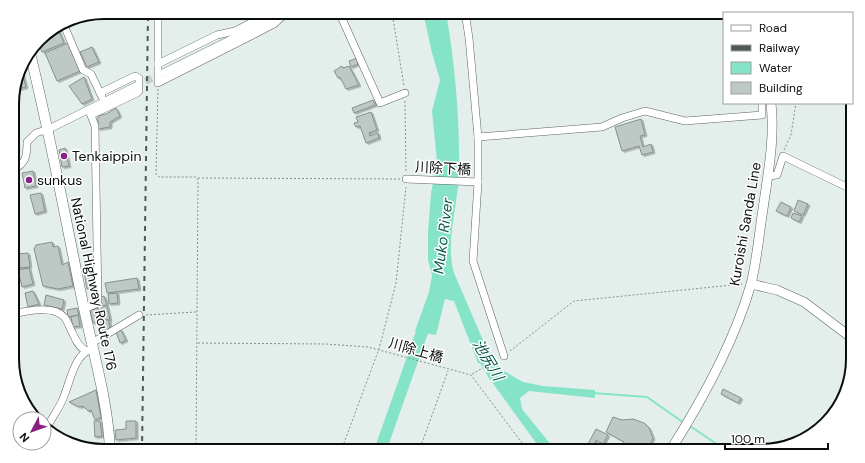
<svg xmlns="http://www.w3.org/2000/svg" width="865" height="463" font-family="'DM Sans','Noto Sans JP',sans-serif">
  <defs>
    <filter id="shadow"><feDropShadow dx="2" dy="1.5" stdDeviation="0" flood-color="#0004"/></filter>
  </defs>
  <rect width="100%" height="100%" fill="#e4efeb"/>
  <!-- water -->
  <path fill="#85e4c8" d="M423,12H446C455,65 460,119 459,173C458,207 445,240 454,273L485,345L502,370L523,382L543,386L595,390V398L529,391L520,398L522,409L556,451H542L489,378L480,363H478L454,301L445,299L436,335L415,331L429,292L432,275L428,260V232L431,193L437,162L432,111L440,80L432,53Z"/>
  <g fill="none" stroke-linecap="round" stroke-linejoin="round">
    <!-- stream -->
    <g stroke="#85e4c8" stroke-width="2">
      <path d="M593,393L647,397L684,423"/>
      <path d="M690,426L727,451"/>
    </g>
    <!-- river -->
    <path stroke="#85e4c8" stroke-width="12" d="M380,451L427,318"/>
  </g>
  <!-- building -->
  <g fill="#bec8c4" stroke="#87908d" filter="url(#shadow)">
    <path d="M57,27L64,43L42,52L38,42L43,35Z"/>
    <path d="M68,43L80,71L57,81L45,53Z"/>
    <path d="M92,47L99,62L87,67L80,52Z"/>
    <path d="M357,58L358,64L351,67L349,61Z"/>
    <path d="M342,66L343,68L349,66L359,85L346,89L340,77L338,78L334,71Z"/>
    <path d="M19,72H22L26,87L14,90Z"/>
    <path d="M84,77L92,99L82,104L69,86Z"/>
    <path d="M373,100L375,105L354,113L352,108Z"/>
    <path d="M116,108L120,116L110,122V127L98,129V116L106,114Z"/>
    <path d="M371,112L377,130L369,133L370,136L378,133L379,138L366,143L360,126L356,127L354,123L358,122L356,117Z"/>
    <path d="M641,119L645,135L640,136L643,147L651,144L653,152L642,155L639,146L622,151L615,127Z"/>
    <path d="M65,148L69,166L62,167L59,150Z"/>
    <path d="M33,171L36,186L25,188L22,173Z"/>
    <path d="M41,193L45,211L35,214L30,195Z"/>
    <path d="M798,200L808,204L803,215L794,211Z"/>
    <path d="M781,202L791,207L787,216L776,211Z"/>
    <path d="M793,213L802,216L799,222L791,218Z"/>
    <path d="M52,242L53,247L58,246L62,265L68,262L73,286L58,289L43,286L34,249L36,245Z"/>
    <path d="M28,253L30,267L18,268L17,254Z"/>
    <path d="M29,268L33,284L22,287L18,270Z"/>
    <path d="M96,269L93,275L94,288L87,289L84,272Z"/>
    <path d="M137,278L139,289L107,293L105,283Z"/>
    <path d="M33,291L39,304L28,307L25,293Z"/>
    <path d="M117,293L118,303L109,304L108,294Z"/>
    <path d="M46,295L64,300L62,309L44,305Z"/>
    <path d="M104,296L107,305L101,306V297Z"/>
    <path d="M101,306H107L110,320H102Z"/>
    <path d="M77,308L79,315L68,317L67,310Z"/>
    <path d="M98,308L99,322L93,323L90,310Z"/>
    <path d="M78,315L80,326L73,327L71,317Z"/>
    <path d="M102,320H109L110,331L103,333Z"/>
    <path d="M121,330L126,340L120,343L116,332Z"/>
    <path d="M723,389L741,398L738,403L721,394Z"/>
    <path d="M96,390L101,417L95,420L91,410L88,411L83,406L79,407L69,402Z"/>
    <path d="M613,417L622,420L633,419L644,423L649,428L653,438L647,451H623L620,449L624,442L606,432Z"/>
    <path d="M94,421H100L102,436L95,437Z"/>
    <path d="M126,421H136V438L116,440L115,430L126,429Z"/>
    <path d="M596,429L608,435L603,444L596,440L594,446L588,444Z"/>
  </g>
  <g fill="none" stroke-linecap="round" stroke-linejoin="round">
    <!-- minor-tunnel -->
    <path stroke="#c3cdca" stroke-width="7" stroke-dasharray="7 3.5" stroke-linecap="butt" d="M136,86L161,74"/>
    <!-- minor casing -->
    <g stroke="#5b6461" stroke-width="8">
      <g id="minor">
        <path d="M158,12V83L253,35L274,24L287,12"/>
        <path d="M339,12L380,103L405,93"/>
        <path d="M465,12L469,38L478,137V182L473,261L504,356"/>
        <path d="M63,23L83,70L91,74L102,97"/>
        <path d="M158,64L217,35L235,31L264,16L278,12"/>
        <path d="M161,74L280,15"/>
        <path d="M91,115L137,93L139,91V78L135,76L100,93"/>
        <path d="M478,137L602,127L622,118L645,111L685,121L762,115V103"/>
        <path d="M12,171C26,163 27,157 27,142L36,133L49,129L136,86"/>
        <path d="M768,176L777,175L783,156L853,190"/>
        <path d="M406,179L478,182"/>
        <path d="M84,309L98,303L95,126L89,110"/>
        <path d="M13,314C27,311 53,305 64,317C68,321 70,329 73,334C76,341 79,347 86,351"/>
        <path d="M92,343L139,315"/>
        <path d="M47,428C51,419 58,410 62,401C69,387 73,357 89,350"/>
      </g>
    </g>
    <!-- major casing -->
    <g stroke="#5b6461" stroke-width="10">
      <g id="major">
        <path d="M745,12L746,13"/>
        <path d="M751,284L777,290L804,302L853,339"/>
        <path d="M670,451C703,399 734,343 751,284C757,260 759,234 763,209C768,173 775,139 771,103"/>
      </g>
    </g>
    <!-- highway casing -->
    <g stroke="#5b6461" stroke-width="11">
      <path id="highway" d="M30,53C50,134 65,217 82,299C92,349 108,400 110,451"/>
    </g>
    <!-- path -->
    <g stroke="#868e8b" stroke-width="1" stroke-dasharray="2 2" stroke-linecap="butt">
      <path d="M392,12L404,86"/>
      <path d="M158,89L156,174L159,177H196L198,180L196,451"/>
      <path d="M405,101L406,172"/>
      <path d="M784,150L791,135L796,103"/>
      <path d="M198,178L400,179"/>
      <path d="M146,315L196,312"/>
      <path d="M198,343L326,344L368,347L471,375L528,451"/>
      <path d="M510,351L574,301L742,284"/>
      <path d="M472,374L497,360"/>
      <path d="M341,451L379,349L396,283L406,187"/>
      <path d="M419,451L448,371"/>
    </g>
    <!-- minor -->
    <use href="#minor" stroke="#fff" stroke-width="7"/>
    <!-- major -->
    <use href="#major" stroke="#fff" stroke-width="9"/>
    <!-- highway -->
    <use href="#highway" stroke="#fff" stroke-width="10"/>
    <!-- rail -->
    <path stroke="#515755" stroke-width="2" stroke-dasharray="5 5" stroke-linecap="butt" d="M142,451L148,12"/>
  </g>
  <!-- markers -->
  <g fill="#8a1f84" stroke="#fff" stroke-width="1.5">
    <circle cx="64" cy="156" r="4"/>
    <circle cx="29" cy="180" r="4"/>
  </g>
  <g text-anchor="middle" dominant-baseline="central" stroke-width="3" stroke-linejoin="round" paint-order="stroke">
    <!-- poi labels -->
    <g font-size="14" fill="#090d0c" stroke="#fff" text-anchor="start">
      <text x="72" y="156">Tenkaippin</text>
      <text x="37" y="180">sunkus</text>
    </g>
    <!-- street labels -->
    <g font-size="14" fill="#090d0c" stroke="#fff">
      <text transform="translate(443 168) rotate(3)">川除下橋</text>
      <text transform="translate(745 224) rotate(-80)">Kuroishi Sanda Line</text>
      <text transform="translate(94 284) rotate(78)">National Highway Route 176</text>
      <text transform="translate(416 350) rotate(16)">川除上橋</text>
    </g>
    <!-- water labels -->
    <g font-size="15" font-style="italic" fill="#075948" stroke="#fff">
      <text transform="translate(443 236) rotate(-83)">Muko River</text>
      <text transform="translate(488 360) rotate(59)">池尻川</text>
    </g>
  </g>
  <!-- crop -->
  <path d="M0 0H865V463H0ZM104 19H761A85 85 0 0 1 846 104V359A85 85 0 0 1 761 444H104A85 85 0 0 1 19 359V104A85 85 0 0 1 104 19Z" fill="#fff" fill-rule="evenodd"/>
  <path fill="none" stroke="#090d0c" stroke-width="2" d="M104 19H761A85 85 0 0 1 846 104V359A85 85 0 0 1 761 444H104A85 85 0 0 1 19 359V104A85 85 0 0 1 104 19Z"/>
  <!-- legend -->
  <rect x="723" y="12" width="130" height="92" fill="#ffffff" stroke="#9d9e9e"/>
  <rect x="731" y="25" width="20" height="6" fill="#ffffff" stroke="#9d9e9e"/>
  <text x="759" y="32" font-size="12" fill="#090d0c">Road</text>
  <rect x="731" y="45" width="20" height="6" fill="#515755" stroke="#9d9e9e"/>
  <text x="759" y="52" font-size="12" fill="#090d0c">Railway</text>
  <rect x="731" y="62" width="20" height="12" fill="#85e4c8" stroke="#9d9e9e"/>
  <text x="759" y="72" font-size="12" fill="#090d0c">Water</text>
  <rect x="731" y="82" width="20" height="12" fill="#bec8c4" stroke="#9d9e9e"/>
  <text x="759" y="92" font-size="12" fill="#090d0c">Building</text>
  <!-- north arrow -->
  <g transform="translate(32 431) rotate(229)"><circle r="19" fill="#ffffff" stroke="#9d9e9e"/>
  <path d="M0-3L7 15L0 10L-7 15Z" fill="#8a1f84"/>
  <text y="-6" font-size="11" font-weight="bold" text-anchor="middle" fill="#090d0c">N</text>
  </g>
  <!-- scale -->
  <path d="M725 443v6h103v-6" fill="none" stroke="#090d0c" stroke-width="2"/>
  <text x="731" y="443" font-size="12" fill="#090d0c" stroke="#ffffff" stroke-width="3" paint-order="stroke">100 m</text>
</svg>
